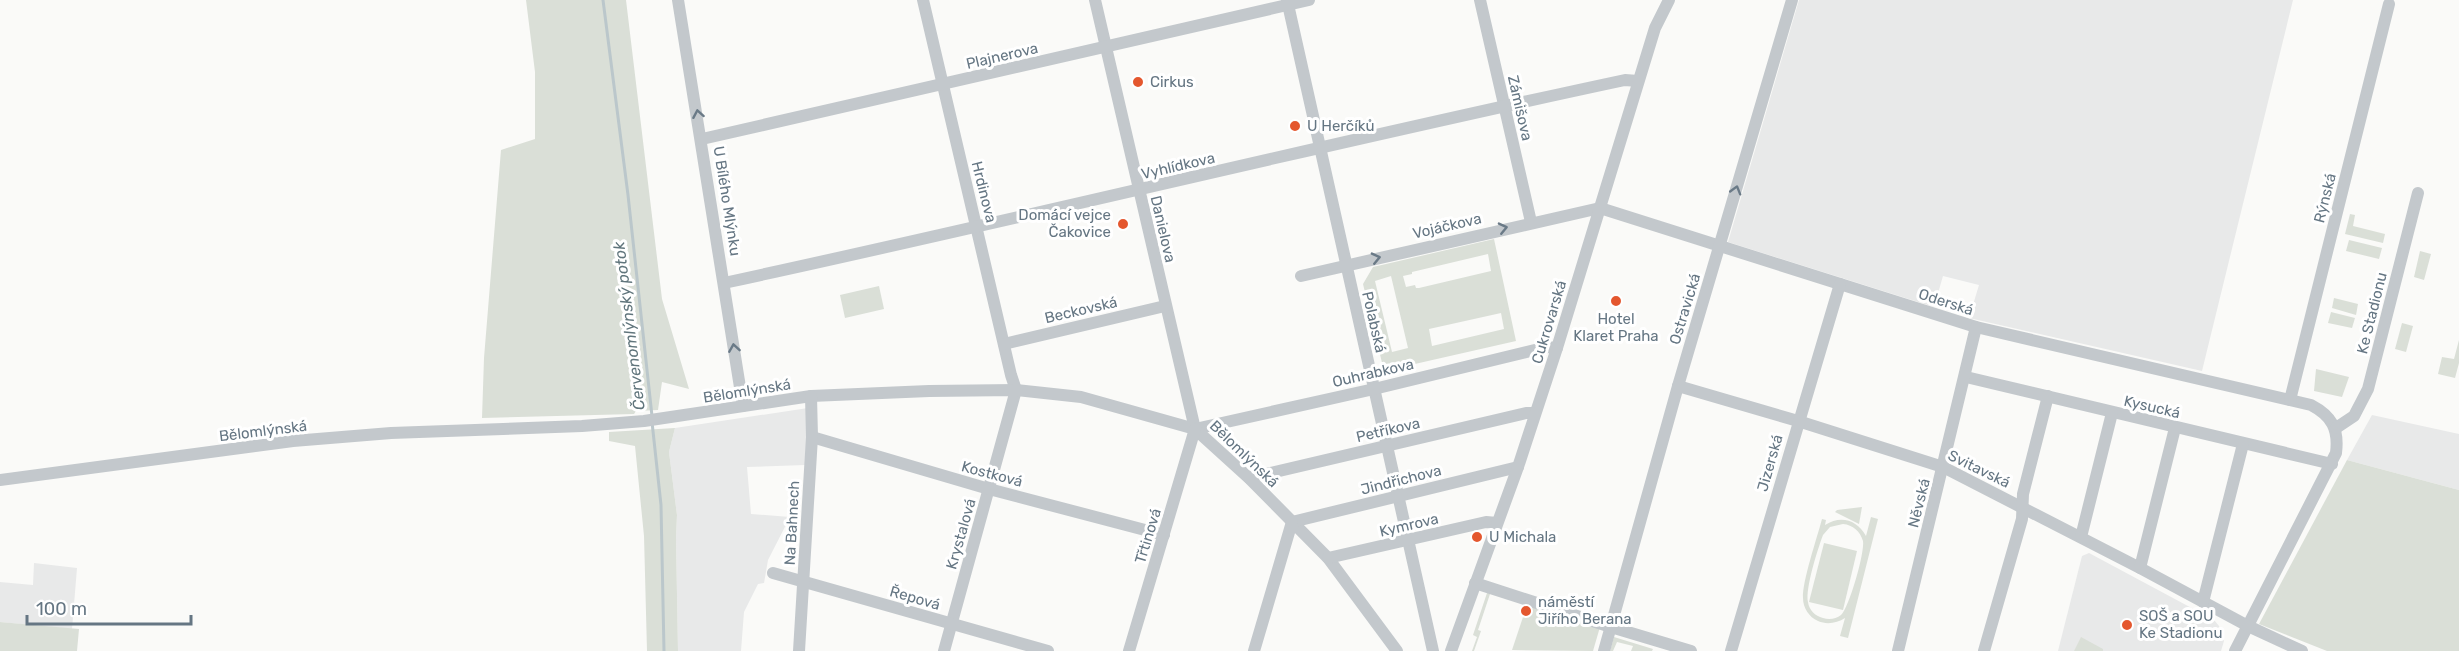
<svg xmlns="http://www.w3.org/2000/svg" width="2459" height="651" font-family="Rubik,sans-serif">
  <rect width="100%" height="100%" fill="#fafaf8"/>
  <!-- built -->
  <g fill="#e8e9e9">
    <path d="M1799,0H2293L2202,371L1969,318L1979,285L1943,276L1934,307L1728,242Z"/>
    <path d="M808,408L805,465L747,467L751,514L790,517L768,560L764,583L758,584L744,612L741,651H678L676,538L677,515L669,452L675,428Z"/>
    <path d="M2372,415L2459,434V490L2347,460Z"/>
    <path d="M2089,553L2214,620L2219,626L2224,641L2221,651H2058L2082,556Z"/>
    <path d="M34,563L77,568L72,629L0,622V582L33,585Z"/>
  </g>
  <!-- green -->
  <g fill="#dadfd7" fill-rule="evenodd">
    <path d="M526,0H626L662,299L689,389L662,382L658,410L636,411L634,414L482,418L484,358L501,150L535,139V72Z"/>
    <path d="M2350,214L2355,215L2353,226L2385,234L2383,243L2345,234Z"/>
    <path d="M1494,239L1516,341L1384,371L1363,284L1373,267ZM1488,254L1491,271L1419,288H1416L1415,285L1406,287L1403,276L1412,274V272ZM1391,276L1408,348L1392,352L1375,281ZM1501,313L1504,329L1432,346L1429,329Z"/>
    <path d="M2349,240L2382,248L2379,259L2346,251Z"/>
    <path d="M2420,251L2431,254L2424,280L2414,277Z"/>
    <path d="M879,286L884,309L845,318L840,295Z"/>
    <path d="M2334,298L2358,304L2356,315L2332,308Z"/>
    <path d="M2331,312L2355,318L2352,328L2328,323Z"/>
    <path d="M2402,323L2413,326L2406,352L2395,349Z"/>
    <path d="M2459,340V363L2455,378L2438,374L2442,357L2454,359Z"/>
    <path d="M2316,369L2349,377L2342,397L2314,391Z"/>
    <path d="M675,428L669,452L677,515L676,538L678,651H647L644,536L635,446L609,441V432Z"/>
    <path d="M2347,460L2459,490V651H2327L2259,624Z"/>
    <path d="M1862,507L1859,524L1835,512L1837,510Z"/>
    <path d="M1871,517L1878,519L1848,638L1840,636L1845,618C1837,623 1827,625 1818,621C1809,617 1803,608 1803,598C1802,582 1817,538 1822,519L1826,520L1825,525C1841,515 1857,520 1866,536ZM1843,524C1853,525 1860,531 1863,541C1865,552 1849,608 1841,615C1836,619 1829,620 1823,618C1815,616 1809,610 1808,602C1805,589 1818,548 1823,535L1830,527Z"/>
    <path d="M1824,543L1857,551L1843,610L1809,602Z"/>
    <path d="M1488,590L1491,591L1478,630L1481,631L1474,651H1472L1477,637L1473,635Z"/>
    <path d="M1527,605L1600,627L1593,651L1512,650Z"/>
    <path d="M0,622L79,629L77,651H0Z"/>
    <path d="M1614,637L1653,649L1652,651H1631L1633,646L1617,642L1613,651H1610Z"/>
    <path d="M2081,637L2103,649V651H2074Z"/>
  </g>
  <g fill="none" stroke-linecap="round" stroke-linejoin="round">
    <!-- stream -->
    <g stroke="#bbc7cb" stroke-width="3">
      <path d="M603,0L628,195L652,416"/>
      <path d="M652,422L661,505L664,651"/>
    </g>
    <!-- minor -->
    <g stroke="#c3c8cc" stroke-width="12">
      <path d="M678,0L743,406"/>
      <path d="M923,0L1011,375L1016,390L944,651"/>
      <path d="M1095,0L1195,429"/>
      <path d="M1287,0L1433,651"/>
      <path d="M1480,0L1531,222"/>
      <path d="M702,139L1309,0"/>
      <path d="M1301,276L1600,208L1976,327L2311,405C2332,416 2339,429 2336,453L2235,651"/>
      <path d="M724,283C1025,218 1324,144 1625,80L1638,81"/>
      <path d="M1004,344L1165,306"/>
      <path d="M1966,377L2332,464"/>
      <path d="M1678,386L1798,421L1943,467L2140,568L2248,626L2302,651"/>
      <path d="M2290,400L2389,4"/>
      <path d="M2336,428L2354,416L2368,389L2418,193"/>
      <path d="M1195,429L1374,389L1547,347L1557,348"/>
      <path d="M812,437L989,489L1164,535"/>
      <path d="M1249,478L1526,413H1535"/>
      <path d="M0,480L293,441L391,433L582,426L644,421L811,396L929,391L1016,390L1081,397L1195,429L1249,478L1328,558L1397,651"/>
      <path d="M1292,522L1518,467"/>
      <path d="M2081,537L2112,413"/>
      <path d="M1328,558L1486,522L1497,523"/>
      <path d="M2140,568L2175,428"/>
      <path d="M773,573L1048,651"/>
      <path d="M1475,583L1611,627L1691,651"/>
      <path d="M2203,602L2243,444"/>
      <path d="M799,651L812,437L811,396"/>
      <path d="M1129,651L1195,429"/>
      <path d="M1254,651L1292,522"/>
      <path d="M1451,651L1518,467L1557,348L1655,28L1669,0"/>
      <path d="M1604,651L1678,386L1792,0"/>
      <path d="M1731,651L1840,284"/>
      <path d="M1898,651L1976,327"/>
      <path d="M1984,651L2022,519L2023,494L2048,396"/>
    </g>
  </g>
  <!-- one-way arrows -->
  <defs><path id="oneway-chevron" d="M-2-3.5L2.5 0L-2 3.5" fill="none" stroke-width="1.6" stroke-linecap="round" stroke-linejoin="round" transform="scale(1.5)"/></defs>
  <g stroke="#6a7a87">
    <use href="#oneway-chevron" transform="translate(698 114) rotate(-100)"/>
    <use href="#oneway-chevron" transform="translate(1736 190) rotate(-74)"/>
    <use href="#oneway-chevron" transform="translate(1503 228) rotate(-13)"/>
    <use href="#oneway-chevron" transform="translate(1376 258) rotate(-13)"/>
    <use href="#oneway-chevron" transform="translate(734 348) rotate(-99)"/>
  </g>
  <!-- markers -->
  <g fill="#e4572e" stroke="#fff" stroke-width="2">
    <circle cx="1138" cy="82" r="6"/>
    <circle cx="1295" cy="126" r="6"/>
    <circle cx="1123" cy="224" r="6"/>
    <circle cx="1616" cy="301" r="6"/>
    <circle cx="1477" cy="537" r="6"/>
    <circle cx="1526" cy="611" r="6"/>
    <circle cx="2127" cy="625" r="6"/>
  </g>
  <g text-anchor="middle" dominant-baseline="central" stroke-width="6" stroke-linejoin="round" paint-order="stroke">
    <!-- street labels -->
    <g font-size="15" fill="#657683" stroke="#fff">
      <text transform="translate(1002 56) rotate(-13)">Plajnerova</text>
      <text transform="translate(1520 108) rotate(77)">Zámišova</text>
      <text transform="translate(1178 166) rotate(-13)">Vyhlídkova</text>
      <text transform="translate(984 192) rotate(76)">Hrdinova</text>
      <text transform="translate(2325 198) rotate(-76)">Rýnská</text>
      <text transform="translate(727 201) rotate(81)">U Bílého Mlýnku</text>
      <text transform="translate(1447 226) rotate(-13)">Vojáčkova</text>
      <text transform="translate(1163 229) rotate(77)">Danielova</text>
      <text transform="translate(1946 302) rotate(18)">Oderská</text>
      <text transform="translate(1685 309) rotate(-73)">Ostravická</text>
      <text transform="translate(1081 310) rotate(-13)">Beckovská</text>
      <text transform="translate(2372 313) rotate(-76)">Ke Stadionu</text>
      <text transform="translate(1374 322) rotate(77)">Polabská</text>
      <text transform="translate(1549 322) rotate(-73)">Cukrovarská</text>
      <text transform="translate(1373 373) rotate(-13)">Ouhrabkova</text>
      <text transform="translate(747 391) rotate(-9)">Bělomlýnská</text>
      <text transform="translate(2152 407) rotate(13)">Kysucká</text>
      <text transform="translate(1388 430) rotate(-13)">Petříkova</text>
      <text transform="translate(263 431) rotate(-7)">Bělomlýnská</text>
      <text transform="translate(1244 454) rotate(44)">Bělomlýnská</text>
      <text transform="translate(1770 463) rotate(-74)">Jizerská</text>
      <text transform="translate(1979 469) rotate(26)">Svitavská</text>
      <text transform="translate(992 474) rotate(15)">Kostková</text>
      <text transform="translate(1401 480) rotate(-14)">Jindřichova</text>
      <text transform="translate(1919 503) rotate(-76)">Něvská</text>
      <text transform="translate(792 523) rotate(-87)">Na Bahnech</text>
      <text transform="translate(1409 525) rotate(-13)">Kymrova</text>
      <text transform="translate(961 534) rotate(-74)">Krystalová</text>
      <text transform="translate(1148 536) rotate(-73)">Třtinová</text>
      <text transform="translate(915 598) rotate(16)">Řepová</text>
    </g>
    <!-- poi labels -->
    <g font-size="15" fill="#657683" stroke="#fff" text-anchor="start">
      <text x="1150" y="82">Cirkus</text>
      <text x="1307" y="126">U Herčíků</text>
      <text x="1111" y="215" text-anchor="end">Domácí vejce<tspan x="1111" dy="17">Čakovice</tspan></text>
      <text x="1616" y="319" text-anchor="middle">Hotel<tspan x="1616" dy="17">Klaret Praha</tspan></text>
      <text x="1489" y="537">U Michala</text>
      <text x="1538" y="602">náměstí<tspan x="1538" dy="17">Jiřího Berana</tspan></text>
      <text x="2139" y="616">SOŠ a SOU<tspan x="2139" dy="17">Ke Stadionu</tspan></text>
    </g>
    <!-- water labels -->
    <g font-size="16" font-style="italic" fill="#60757c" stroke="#fff">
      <text transform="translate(629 326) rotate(-97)">Červenomlýnský potok</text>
    </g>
  </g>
  <!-- scale -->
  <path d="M27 615v9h164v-9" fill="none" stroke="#657683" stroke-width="3"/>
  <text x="36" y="615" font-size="18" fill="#657683" stroke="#ffffff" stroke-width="4.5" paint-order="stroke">100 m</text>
</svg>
